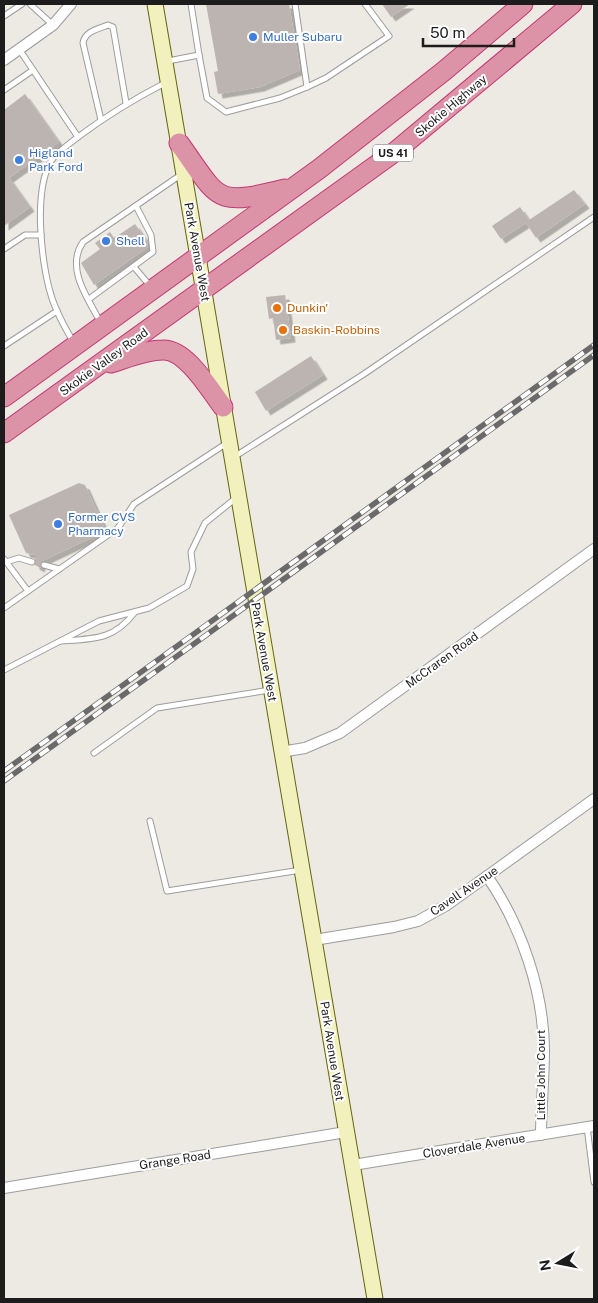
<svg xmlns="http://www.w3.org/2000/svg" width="598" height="1303" font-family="'Public Sans',sans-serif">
  <defs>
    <filter id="shadow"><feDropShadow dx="4.5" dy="4.5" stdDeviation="0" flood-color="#0004"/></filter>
  </defs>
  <rect width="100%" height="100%" fill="#ede9e3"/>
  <!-- building -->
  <g fill="#bcb4b0" filter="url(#shadow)">
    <path d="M206,4H289L300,70L260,87L218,94L214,72L218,71Z"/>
    <path d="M382,4H410L391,17Z"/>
    <path d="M25,94L59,142L9,178L30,207L4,226V110Z"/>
    <path d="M574,190L585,204L536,238L526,223L501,239L492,226L520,207L529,220Z"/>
    <path d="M135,224L147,241L148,247L94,285L81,263L100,249L95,243L110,232L114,238Z"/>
    <path d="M285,295L291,338L276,340L273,318L269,319L266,297Z"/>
    <path d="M311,356L323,375L266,411L255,392Z"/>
    <path d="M79,483L85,485L106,531L42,561L40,568L35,565V555L26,553L9,515Z"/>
  </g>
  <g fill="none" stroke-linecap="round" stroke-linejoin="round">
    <!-- lane casing -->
    <g stroke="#9d9d9d" stroke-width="7">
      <g id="lane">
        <path d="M30,4L53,25"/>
        <path d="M191,4L199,55"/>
        <path d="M295,4L307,87"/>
        <path d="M4,16L22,4"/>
        <path d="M19,49L78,137"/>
        <path d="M168,61L199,55L207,98L226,112L280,98L307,87L326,78L389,36L365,4"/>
        <path d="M4,90L33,70"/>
        <path d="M101,120L83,43C85,31 98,29 108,25L113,27L126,103"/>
        <path d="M4,249L25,235H41"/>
        <path d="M134,267L151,287"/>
        <path d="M89,299L153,252L151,235L136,206"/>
        <path d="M101,323C88,299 65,268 83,242L182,174"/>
        <path d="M74,343C65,328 56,312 51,295C41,263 32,184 54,157C61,150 70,143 78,137C106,116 134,99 165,83"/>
        <path d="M4,346L57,311"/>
        <path d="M234,457L364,374L594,217"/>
        <path d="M4,559L28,591"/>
        <path d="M6,562L19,558L32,562"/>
        <path d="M44,565L59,569"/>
        <path d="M4,608L118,528L134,504L227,443"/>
        <path d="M61,641C94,639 114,640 135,612"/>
        <path d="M4,670L99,621L149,608L187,586L193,569L191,552L205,523L236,498"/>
        <path d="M94,753L157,708L270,690"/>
        <path d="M150,821L167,891L301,870"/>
        <path d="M587,1127L594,1182"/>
      </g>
    </g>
    <!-- street casing -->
    <g stroke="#9d9d9d" stroke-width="12">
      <g id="street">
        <path d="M4,60L53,25L71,4"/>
        <path d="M281,752L305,748L340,733L594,549"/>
        <path d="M487,876C521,925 544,992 544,1051C544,1079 541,1107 541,1135"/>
        <path d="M314,940L394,927L418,921L447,905L594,799"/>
        <path d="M353,1165L594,1126"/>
        <path d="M4,1188L346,1132"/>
      </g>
    </g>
    <!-- secondary casing -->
    <g stroke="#656610" stroke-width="17">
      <path id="secondary" d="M155,4L375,1299"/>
    </g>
    <!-- highway casing -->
    <g stroke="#c43774" stroke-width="21">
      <g id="highway">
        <path d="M179,143C220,200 213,207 285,189"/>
        <path d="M111,363C127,358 146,350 163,350C186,349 210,390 223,407"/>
        <path d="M4,397L319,169L444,71L523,4"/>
        <path d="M4,433L396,151L572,4"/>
      </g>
    </g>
    <!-- lane -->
    <use href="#lane" stroke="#fff" stroke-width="5"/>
    <!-- street -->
    <use href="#street" stroke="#fff" stroke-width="10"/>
    <!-- secondary -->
    <use href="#secondary" stroke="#f2f0bc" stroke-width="15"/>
    <!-- highway -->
    <use href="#highway" stroke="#dc93a7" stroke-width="19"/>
    <!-- rail casing -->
    <g stroke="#6a6a6a" stroke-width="5.5">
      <g id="rail">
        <path d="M4,771L594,345"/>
        <path d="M4,781L594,355"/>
      </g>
    </g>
    <!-- rail -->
    <use href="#rail" stroke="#fff" stroke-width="4" stroke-dasharray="11" stroke-linecap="butt"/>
  </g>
  <!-- markers -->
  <g fill="#3f7fe0" stroke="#fff" stroke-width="2">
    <circle cx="253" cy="37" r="5"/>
    <circle cx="19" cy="160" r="5"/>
    <circle cx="106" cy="241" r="5"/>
    <circle cx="58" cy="524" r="5"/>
  </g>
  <g fill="#e8710a" stroke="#fff" stroke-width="2">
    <circle cx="277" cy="308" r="5"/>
    <circle cx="283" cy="330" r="5"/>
  </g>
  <g text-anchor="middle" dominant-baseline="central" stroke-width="4" stroke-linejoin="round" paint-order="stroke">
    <!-- shield labels -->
    <rect fill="#fff" stroke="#606060" stroke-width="1" x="373" y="144.5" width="40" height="17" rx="4"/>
    <g font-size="11" font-weight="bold" fill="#1c1c1c">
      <text x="393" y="153">US 41</text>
    </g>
    <!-- shop labels -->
    <g font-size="12" fill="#366cbe" stroke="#fff" text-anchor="start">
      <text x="263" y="37">Muller Subaru</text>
      <text x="29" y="153">Higland<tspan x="29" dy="14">Park Ford</tspan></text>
      <text x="116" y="241">Shell</text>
      <text x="68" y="517">Former CVS<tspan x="68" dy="14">Pharmacy</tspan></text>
    </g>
    <!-- street labels -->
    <g font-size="12" fill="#1c1c1c" stroke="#fff">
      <text transform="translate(451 106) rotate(-40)">Skokie Highway</text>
      <text transform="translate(197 252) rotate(80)">Park Avenue West</text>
      <text transform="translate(104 362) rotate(-36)">Skokie Valley Road</text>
      <text transform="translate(264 652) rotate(80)">Park Avenue West</text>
      <text transform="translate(442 660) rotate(-36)">McCraren Road</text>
      <text transform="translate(464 891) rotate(-34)">Cavell Avenue</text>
      <text transform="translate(332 1051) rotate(81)">Park Avenue West</text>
      <text transform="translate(541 1075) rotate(-90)">Little John Court</text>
      <text transform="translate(474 1146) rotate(-9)">Cloverdale Avenue</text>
      <text transform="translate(175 1160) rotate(-9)">Grange Road</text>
    </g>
    <!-- food labels -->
    <g font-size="12" fill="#c56008" stroke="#fff" text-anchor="start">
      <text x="287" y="308">Dunkin'</text>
      <text x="293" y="330">Baskin-Robbins</text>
    </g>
  </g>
  <!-- border -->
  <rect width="598" height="1303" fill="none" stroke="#1c1c1c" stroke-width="10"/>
  <!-- north arrow -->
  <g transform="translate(558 1263) rotate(260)" stroke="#ffffff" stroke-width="4" paint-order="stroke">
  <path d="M0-4L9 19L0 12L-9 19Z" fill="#1c1c1c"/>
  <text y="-8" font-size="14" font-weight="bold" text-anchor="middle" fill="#1c1c1c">N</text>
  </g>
  <!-- scale -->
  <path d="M423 38v8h91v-8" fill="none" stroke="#1c1c1c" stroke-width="2.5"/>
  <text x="430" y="38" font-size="15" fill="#1c1c1c" stroke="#ffffff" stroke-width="4" paint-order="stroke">50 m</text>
</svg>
